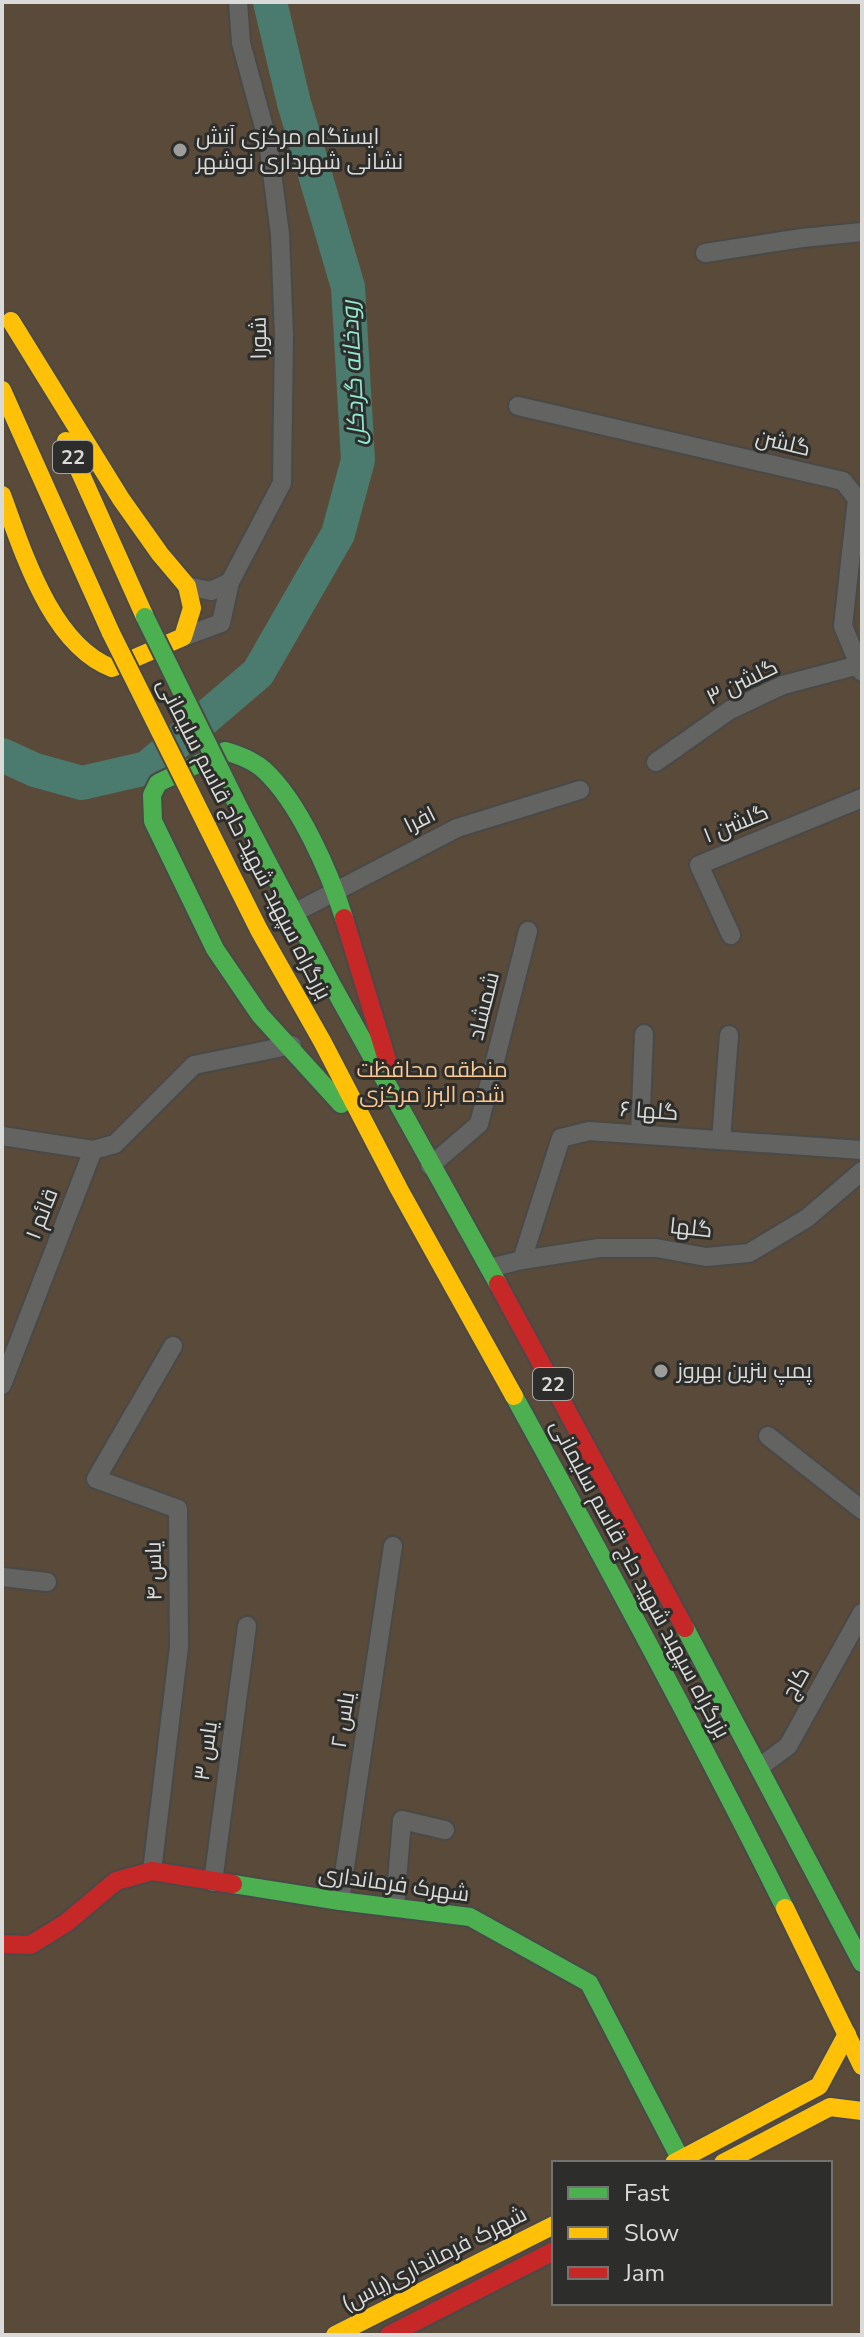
<svg xmlns="http://www.w3.org/2000/svg" width="864" height="2337" font-family="'Nunito Sans',Cairo,sans-serif">
  <rect width="100%" height="100%" fill="#2d2d2c"/>
  <!-- green -->
  <path fill="#5a4a3a" fill-rule="evenodd" d="M2,2H862V2335H2ZM554,2163H830V2303H554Z"/>
  <g fill="none" stroke-linecap="round" stroke-linejoin="round">
    <!-- river -->
    <path stroke="#4b7b6e" stroke-width="34" d="M2,755L35,770L82,783L147,768L258,673L338,534L358,460L348,287L294,103L270,2"/>
    <!-- street casing -->
    <g stroke="#494948" stroke-width="22">
      <g id="street">
        <path d="M705,253L802,238L862,232"/>
        <path d="M518,406L843,481L857,499L843,626L862,672"/>
        <path d="M187,586L211,591L230,582"/>
        <path d="M183,637L221,623L230,582L282,483L284,335L280,234L268,142L241,43L238,2"/>
        <path d="M656,762L730,710L783,685L859,665"/>
        <path d="M292,914L457,828L580,790"/>
        <path d="M731,935L699,865L862,798"/>
        <path d="M640,1134L644,1034"/>
        <path d="M2,1136L93,1150L115,1144L194,1065L292,1045"/>
        <path d="M721,1140L729,1035"/>
        <path d="M430,1166L479,1124L528,931"/>
        <path d="M522,1260L561,1138L589,1131L862,1150"/>
        <path d="M489,1268L522,1260L599,1248H656L706,1257L749,1253L807,1218L862,1171"/>
        <path d="M2,1385L93,1150"/>
        <path d="M768,1436L862,1510"/>
        <path d="M2,1577L47,1582"/>
        <path d="M761,1766L788,1746L862,1613"/>
        <path d="M152,1871L179,1647L178,1509L96,1479L173,1346"/>
        <path d="M213,1882L247,1626"/>
        <path d="M340,1901L393,1546"/>
        <path d="M395,1906L402,1820L445,1830"/>
      </g>
    </g>
    <!-- fast casing -->
    <g stroke="#494948" stroke-width="22">
      <g id="fast">
        <path d="M239,808L331,983L498,1284"/>
        <path d="M341,1104L260,1015L215,949L153,821L152,795L158,783L225,751C239,755 253,760 264,770C299,802 330,873 344,918"/>
        <path d="M514,1396C607,1565 699,1735 785,1908"/>
        <path d="M685,1628L862,1963"/>
        <path d="M233,1884L340,1901L470,1917L589,1983L681,2160"/>
      </g>
    </g>
    <!-- slow casing -->
    <g stroke="#494948" stroke-width="22">
      <g id="slow">
        <path d="M2,390L111,633"/>
        <path d="M66,441L145,617"/>
        <path d="M2,495C23,551 51,645 112,668L183,637L192,608L187,586L160,554L121,499L11,321"/>
        <path d="M207,826L259,930L322,1041L399,1189L514,1396"/>
        <path d="M785,1908L862,2066"/>
        <path d="M674,2163L819,2086L847,2034"/>
        <path d="M723,2163L830,2107L862,2111"/>
        <path d="M335,2335L554,2225"/>
      </g>
    </g>
    <!-- jam casing -->
    <g stroke="#494948" stroke-width="22">
      <g id="jam">
        <path d="M344,918L388,1063"/>
        <path d="M498,1284L685,1628"/>
        <path d="M2,1944L30,1945L66,1923L116,1881L152,1871L233,1884"/>
        <path d="M389,2335L554,2251"/>
      </g>
    </g>
    <!-- street -->
    <use href="#street" stroke="#636362" stroke-width="18"/>
    <!-- fast -->
    <use href="#fast" stroke="#4caf50" stroke-width="18"/>
    <!-- slow -->
    <use href="#slow" stroke="#ffc107" stroke-width="18"/>
    <!-- jam -->
    <use href="#jam" stroke="#c62828" stroke-width="18"/>
    <!-- fast-bridge casing -->
    <g stroke="#494948" stroke-width="22" stroke-linecap="butt">
      <path id="fast-bridge" d="M145,617L239,808"/>
    </g>
    <!-- slow-bridge casing -->
    <g stroke="#494948" stroke-width="22" stroke-linecap="butt">
      <path id="slow-bridge" d="M111,633L207,826"/>
    </g>
    <!-- fast-bridge -->
    <use href="#fast-bridge" stroke="#4caf50" stroke-width="18"/>
    <!-- slow-bridge -->
    <use href="#slow-bridge" stroke="#ffc107" stroke-width="18"/>
  </g>
  <!-- markers -->
  <g fill="#9d9e9c" stroke="#2d2e2b" stroke-width="3">
    <circle cx="180" cy="150" r="8"/>
    <circle cx="661" cy="1371" r="8"/>
  </g>
  <g text-anchor="middle" dominant-baseline="central" stroke-width="6" stroke-linejoin="round" paint-order="stroke">
    <!-- shield labels -->
    <g fill="#2d2e2b" stroke="#a6a7a4" stroke-width="2">
      <rect x="53" y="441" width="40" height="32" rx="6"/>
      <rect x="533" y="1368" width="40" height="32" rx="6"/>
    </g>
    <g font-size="20" font-weight="bold" fill="#dadbd8">
      <text x="73" y="457">22</text>
      <text x="553" y="1384">22</text>
    </g>
    <!-- poi labels -->
    <g font-size="22" fill="#dadbd8" stroke="#2d2e2b" text-anchor="start">
      <text x="196" y="137">ایستگاه مرکزی آتش<tspan x="196" dy="25">نشانی شهرداری نوشهر</tspan></text>
      <text x="677" y="1371">پمپ بنزین بهروز</text>
    </g>
    <!-- street labels -->
    <g font-size="22" fill="#dadbd8" stroke="#2d2e2b">
      <text transform="translate(259 338) rotate(-91)">شورا</text>
      <text transform="translate(783 443) rotate(13)">گلشن</text>
      <text transform="translate(742 682) rotate(-26)">گلشن ۳</text>
      <text transform="translate(420 820) rotate(-27)">افرا</text>
      <text transform="translate(736 824) rotate(-22)">گلشن ۱</text>
      <text transform="translate(244 839) rotate(63)">بزرگراه سپهبد شهید حاج قاسم سلیمانی</text>
      <text transform="translate(484 1006) rotate(-76)">شمشاد</text>
      <text transform="translate(649 1111) rotate(4)">گلها ۶</text>
      <text transform="translate(42 1214) rotate(-69)">قائم ۱</text>
      <text transform="translate(691 1228) rotate(6)">گلها</text>
      <text transform="translate(154 1571) rotate(-91)">یاس ۴</text>
      <text transform="translate(640 1579) rotate(62)">بزرگراه سپهبد شهید حاج قاسم سلیمانی</text>
      <text transform="translate(796 1683) rotate(-61)">کاج</text>
      <text transform="translate(343 1720) rotate(-81)">یاس ۲</text>
      <text transform="translate(206 1751) rotate(-82)">یاس ۳</text>
      <text transform="translate(394 1884) rotate(8)">شهرک فرمانداری</text>
      <text transform="translate(434 2259) rotate(-27)">شهرک فرمانداری(یاس)</text>
    </g>
    <!-- park labels -->
    <g font-size="22" fill="#fcc892" stroke="#2d2e2b">
      <text x="432" y="1070">منطقه محافظت<tspan x="432" dy="25">شده البرز مرکزی</tspan></text>
    </g>
    <!-- water labels -->
    <g font-size="24" font-style="italic" fill="#90e8d1" stroke="#2d2e2b">
      <text transform="translate(353 373) rotate(-93)">رودخانه گردکل</text>
    </g>
  </g>
  <!-- border -->
  <rect width="864" height="2337" fill="none" stroke="#dadbd8" stroke-width="8"/>
  <!-- legend -->
  <rect x="552" y="2161" width="280" height="144" fill="#2d2e2b" stroke="#727370" stroke-width="2"/>
  <rect x="568" y="2187" width="40" height="12" fill="#4caf50" stroke="#727370" stroke-width="2"/>
  <text x="624" y="2201" font-size="24" fill="#dadbd8">Fast</text>
  <rect x="568" y="2227" width="40" height="12" fill="#ffc107" stroke="#727370" stroke-width="2"/>
  <text x="624" y="2241" font-size="24" fill="#dadbd8">Slow</text>
  <rect x="568" y="2267" width="40" height="12" fill="#c62828" stroke="#727370" stroke-width="2"/>
  <text x="624" y="2281" font-size="24" fill="#dadbd8">Jam</text>
</svg>
